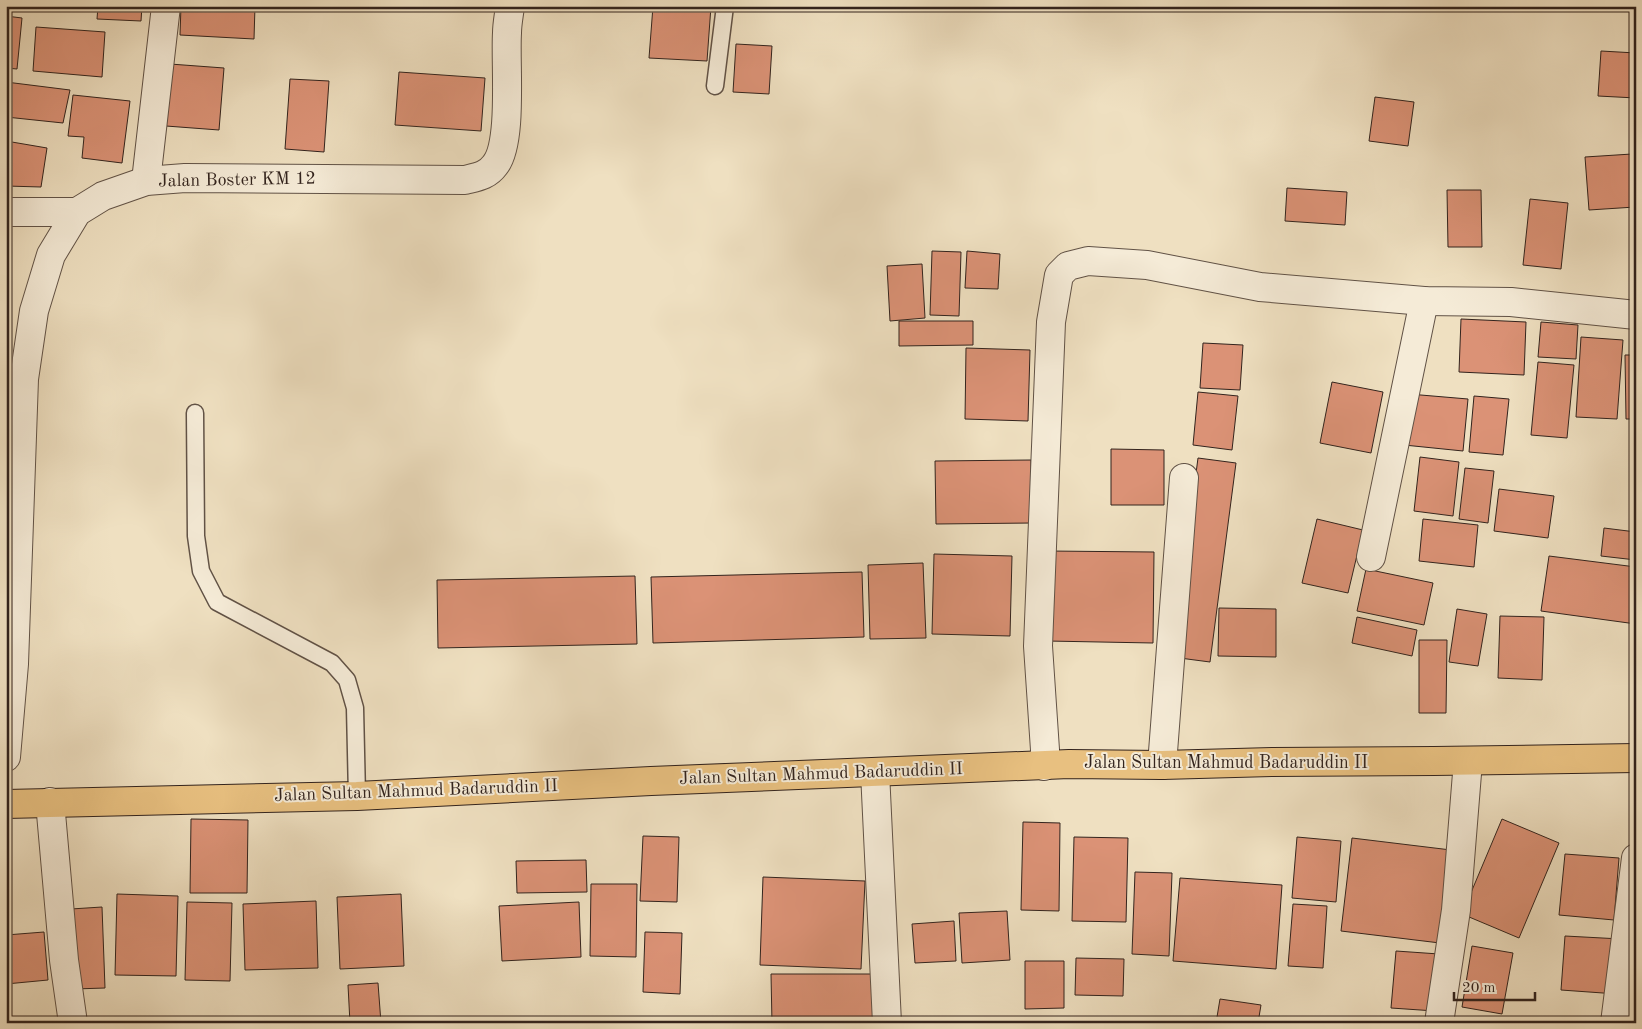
<svg xmlns="http://www.w3.org/2000/svg" width="1642" height="1029" font-family="'Old Standard TT',serif">
  <rect width="100%" height="100%" fill="#efe0c1"/>
  <filter id="stains"><feTurbulence type="fractalNoise" baseFrequency=".004" numOctaves="4"/><feColorMatrix values="0 0 0 0 .2 0 0 0 0 .09 0 0 0 0 .02 0 0 0 .5 -.17"/></filter>
  <radialGradient id="worn" r=".72"><stop offset=".6" stop-color="#630" stop-opacity="0"/><stop offset="1" stop-color="#630" stop-opacity=".3"/></radialGradient>
  <!-- building -->
  <g fill="#db9276" stroke="#32231d">
    <path d="M98,6H142L141,21L97,19Z"/>
    <path d="M181,6H255L254,39L180,35Z"/>
    <path d="M653,6H711L707,61L649,58Z"/>
    <path d="M6,16L22,18L17,69L6,68Z"/>
    <path d="M36,27L105,32L102,77L33,71Z"/>
    <path d="M736,44L772,46L769,94L733,92Z"/>
    <path d="M1601,51L1636,53V98L1598,96Z"/>
    <path d="M170,64L224,68L219,130L166,126Z"/>
    <path d="M399,72L485,78L481,131L395,125Z"/>
    <path d="M290,79L329,81L324,152L285,149Z"/>
    <path d="M6,82L70,90L63,123L6,117Z"/>
    <path d="M73,95L130,101L122,163L82,158L84,137L68,136Z"/>
    <path d="M1375,97L1414,102L1408,146L1369,141Z"/>
    <path d="M6,141L47,148L41,187L6,186Z"/>
    <path d="M1632,154L1635,207L1589,210L1585,157Z"/>
    <path d="M1287,188L1347,192L1345,225L1285,221Z"/>
    <path d="M1447,190H1481L1482,247H1448Z"/>
    <path d="M1530,199L1568,203L1561,269L1523,265Z"/>
    <path d="M932,251L961,252L959,316L930,315Z"/>
    <path d="M967,251L1000,254L998,289L965,288Z"/>
    <path d="M922,264L925,318L890,321L887,266Z"/>
    <path d="M1461,319L1526,322L1524,375L1459,372Z"/>
    <path d="M899,321H973V345L899,346Z"/>
    <path d="M1541,322L1578,325L1576,359L1538,357Z"/>
    <path d="M1581,337L1623,340L1617,419L1576,417Z"/>
    <path d="M1203,343L1243,345L1240,390L1200,388Z"/>
    <path d="M966,348L1030,350L1028,421L965,419Z"/>
    <path d="M1625,355H1636V419H1626Z"/>
    <path d="M1538,362L1574,365L1567,438L1531,435Z"/>
    <path d="M1332,382L1383,392L1371,453L1320,443Z"/>
    <path d="M1198,392L1238,396L1232,450L1193,445Z"/>
    <path d="M1409,394L1468,399L1463,451L1404,445Z"/>
    <path d="M1474,396L1509,399L1503,455L1469,452Z"/>
    <path d="M1111,449L1164,450V505H1111Z"/>
    <path d="M1420,457L1459,462L1453,516L1414,511Z"/>
    <path d="M1198,458L1236,463L1210,662L1172,657Z"/>
    <path d="M1031,460L1032,523L936,524L935,461Z"/>
    <path d="M1465,468L1494,471L1488,523L1459,519Z"/>
    <path d="M1499,489L1554,496L1548,538L1494,531Z"/>
    <path d="M1317,519L1363,530L1348,593L1302,583Z"/>
    <path d="M1423,519L1478,525L1474,567L1419,561Z"/>
    <path d="M1604,528L1636,532V560L1601,556Z"/>
    <path d="M1048,551L1154,552L1153,643L1047,641Z"/>
    <path d="M934,554L1012,556L1010,636L932,634Z"/>
    <path d="M1549,556L1636,567V624L1541,611Z"/>
    <path d="M923,563L926,638L870,639L868,565Z"/>
    <path d="M1366,569L1433,583L1424,625L1357,611Z"/>
    <path d="M862,572L864,637L653,643L651,577Z"/>
    <path d="M635,576L637,644L438,648L437,580Z"/>
    <path d="M1219,608L1276,609V657L1218,656Z"/>
    <path d="M1457,609L1487,614L1478,666L1449,662Z"/>
    <path d="M1500,616L1544,617L1542,680L1498,678Z"/>
    <path d="M1357,617L1417,630L1412,656L1352,643Z"/>
    <path d="M1419,640H1447L1446,713H1419Z"/>
    <path d="M191,819L248,820L247,893H190Z"/>
    <path d="M1502,819L1559,843L1519,938L1462,914Z"/>
    <path d="M1023,822L1060,823L1059,911L1021,910Z"/>
    <path d="M643,836L679,837L677,902L640,901Z"/>
    <path d="M1074,837L1128,838L1126,922L1072,921Z"/>
    <path d="M1297,837L1341,841L1336,902L1292,898Z"/>
    <path d="M1352,838L1451,850L1440,943L1341,931Z"/>
    <path d="M1565,854L1619,858L1614,920L1559,915Z"/>
    <path d="M586,860L587,892L517,893L516,861Z"/>
    <path d="M1135,872L1172,873L1169,956L1132,954Z"/>
    <path d="M763,877L865,881L861,969L760,965Z"/>
    <path d="M1180,878L1282,885L1276,969L1173,961Z"/>
    <path d="M591,884H637L636,957L590,956Z"/>
    <path d="M117,894L178,896L176,976L115,975Z"/>
    <path d="M401,894L404,966L340,969L337,897Z"/>
    <path d="M316,901L318,968L245,970L243,904Z"/>
    <path d="M187,902L232,903L230,981L185,980Z"/>
    <path d="M579,902L581,957L502,961L499,906Z"/>
    <path d="M1293,904L1327,906L1323,968L1288,966Z"/>
    <path d="M102,907L105,988L74,989L71,909Z"/>
    <path d="M1007,911L1010,960L962,963L959,913Z"/>
    <path d="M954,921L956,961L915,963L912,924Z"/>
    <path d="M44,932L48,980L6,984V935Z"/>
    <path d="M645,932L682,933L680,994L643,992Z"/>
    <path d="M1565,936L1621,939L1617,994L1561,990Z"/>
    <path d="M1472,946L1513,953L1502,1014L1462,1007Z"/>
    <path d="M1396,951L1439,954L1435,1011L1391,1008Z"/>
    <path d="M1076,958L1124,959L1123,996L1075,995Z"/>
    <path d="M1025,961H1064V1008L1025,1009Z"/>
    <path d="M771,974H883L884,1023H772Z"/>
    <path d="M378,983L381,1023H350L348,985Z"/>
    <path d="M1220,999L1261,1005L1258,1023H1216Z"/>
    <path d="M196,1019L234,1020L233,1023H196Z"/>
    <path d="M1297,1020L1323,1022V1023H1296Z"/>
    <path d="M187,1021V1023L120,1022Z"/>
  </g>
  <g fill="none" stroke-linecap="round" stroke-linejoin="round">
    <!-- service casing -->
    <g stroke="#615246" stroke-width="19">
      <g id="service">
        <path d="M715,86L725,6"/>
        <path d="M195,413L196,536L201,571L217,602L332,663L347,680L355,708L357,796"/>
      </g>
    </g>
    <!-- minor casing -->
    <g stroke="#615246" stroke-width="30">
      <g id="minor">
        <path d="M146,181L166,6"/>
        <path d="M6,212H77"/>
        <path d="M1371,557L1424,301"/>
        <path d="M6,757L14,664L24,379L34,311L51,255L77,212L103,196L146,181L185,178L465,180C477,177 487,176 495,165C513,143 505,63 507,33C507,24 509,15 510,6"/>
        <path d="M1162,765L1184,478"/>
        <path d="M1044,766L1045,750L1038,646L1051,322L1059,275L1068,266L1088,261L1147,265L1260,287L1424,301L1511,302L1636,315"/>
        <path d="M875,772L887,1023"/>
        <path d="M50,802L64,960L73,1023"/>
        <path d="M1439,1023L1456,910L1468,761"/>
        <path d="M1615,1023L1636,858"/>
      </g>
    </g>
    <!-- trunk casing -->
    <g stroke="#32231d" stroke-width="30">
      <path id="trunk" d="M6,804L357,796L651,781L1069,764L1162,765L1272,762L1434,761L1636,758"/>
    </g>
    <!-- service -->
    <use href="#service" stroke="#f5ebd7" stroke-width="16"/>
    <!-- minor -->
    <use href="#minor" stroke="#f5ebd7" stroke-width="28"/>
    <!-- trunk -->
    <use href="#trunk" stroke="#e8c080" stroke-width="28"/>
  </g>
  <g text-anchor="middle" dominant-baseline="central" stroke-width="4" stroke-linejoin="round" paint-order="stroke">
    <!-- street labels -->
    <g font-size="18" fill="#32231d" stroke="#f5ebd7">
      <text transform="translate(237 180) rotate(-1)">Jalan Boster KM 12</text>
      <text x="1226" y="763">Jalan Sultan Mahmud Badaruddin II</text>
      <text transform="translate(821 774) rotate(-2)">Jalan Sultan Mahmud Badaruddin II</text>
      <text transform="translate(416 791) rotate(-2)">Jalan Sultan Mahmud Badaruddin II</text>
    </g>
  </g>
  <!-- margin -->
  <rect width="1642" height="1029" fill="none" stroke="#efe0c1" stroke-width="25"/>
  <rect x="8" y="8" width="1627" height="1014" fill="none" stroke="#32231d" stroke-width="2.5"/>
  <rect x="12" y="12" width="1617" height="1004" fill="none" stroke="#32231d"/>
  <!-- scale -->
  <path d="M1454 992v8h81v-8" fill="none" stroke="#32231d" stroke-width="2.5"/>
  <text x="1462" y="992" font-size="15" fill="#32231d" stroke="#f5ebd7" stroke-width="4" paint-order="stroke">20 m</text>
  <rect width="100%" height="100%" filter="url(#stains)"/>
  <rect width="100%" height="100%" fill="url(#worn)"/>
</svg>
